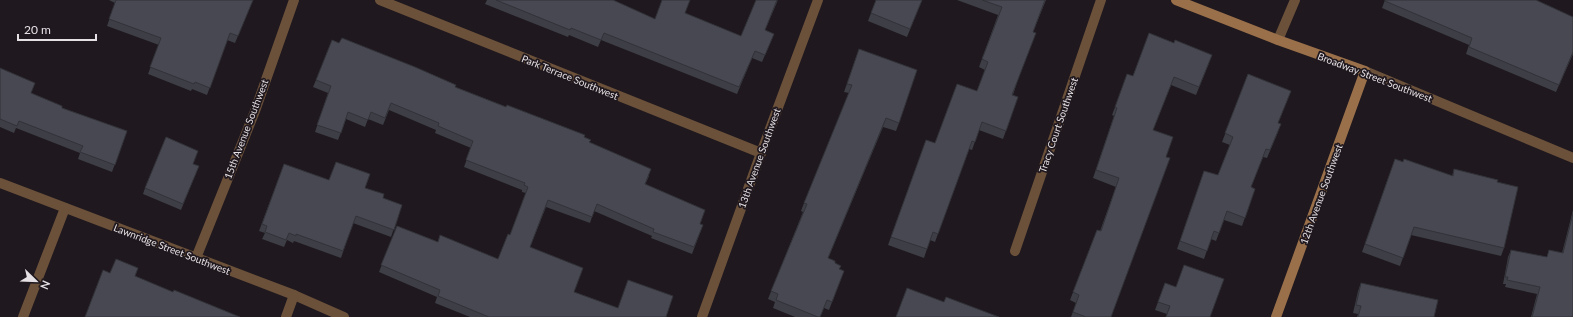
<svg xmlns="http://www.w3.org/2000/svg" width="1573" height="317" font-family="Lato,sans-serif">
  <rect width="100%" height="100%" fill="#1f181e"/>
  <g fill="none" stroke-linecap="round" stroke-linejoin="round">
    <!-- street -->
    <g stroke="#6b513a" stroke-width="10">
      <path d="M380,0L761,153"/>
      <path d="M1278,40L1295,0"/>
      <path d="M1365,71L1573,158"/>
      <path d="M0,183L294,295L344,317"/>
      <path d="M1015,251L1101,0"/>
      <path d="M196,258L255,111L294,0"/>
      <path d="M23,317L65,208"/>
      <path d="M286,317L294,295"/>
      <path d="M702,317L761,153L818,0"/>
    </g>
    <!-- secondary -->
    <path stroke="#9a704a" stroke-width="10" d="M1176,0L1278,40L1365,71L1276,317"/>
  </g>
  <!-- wall -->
  <g fill="#3d3e46">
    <path d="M109,0H253L235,43L227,40L207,95L192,89L191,91L148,74L159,45L107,26L115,3Z"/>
    <path d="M487,0H613L655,19L685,13L741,36L778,0L765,30L771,41L762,62L752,58L737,94L601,40L598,47L569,35L568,37L485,4Z"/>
    <path d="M876,0H922L907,37L868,21Z"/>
    <path d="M957,0H1046L1033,32L1013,95L1018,97L1003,139L979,130L972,150L969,149L935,242L930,240L924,258L888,245L926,140L935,143L977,91L985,70L979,67L998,15Z"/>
    <path d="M1385,0L1573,54L1556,92L1466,54L1469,45L1382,8Z"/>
    <path d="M1174,43L1209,63L1196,95L1171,85L1153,130L1111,317H1071L1076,303L1070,300L1097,230L1100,231L1116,187L1093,178L1114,116L1112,115L1115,107L1133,76Z"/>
    <path d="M859,49L899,123L896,131L883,127L828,258L835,263L840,269L844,271L829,310L824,308L820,317H795L773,308L775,302L768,299L803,212L801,211L804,203L849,93L844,92Z"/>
    <path d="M0,68L31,93L62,108L127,131L112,172L78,159L80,153L16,128L14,133L0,127Z"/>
    <path d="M1248,74L1278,123V132L1267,158L1263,157L1251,187L1255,189L1242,226L1224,220L1216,241L1211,239L1204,259L1177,249L1204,171L1218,175L1230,145L1222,142Z"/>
    <path d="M316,80L455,87L584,137L590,143L649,176L645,185L700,224L703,225L692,254L651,238L652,236L594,211L590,223L546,207L530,247L574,292L618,308L666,317H470L435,303L437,297L379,272L397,226L438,242L498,259L510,235L526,193L522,192V190L464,167L471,148L435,133L436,130L389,110L383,125L368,119L365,127L346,119L338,140L315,132L328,93L313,87Z"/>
    <path d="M1395,159L1452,176L1454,169L1497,182L1504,248L1501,256L1411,235L1400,266L1362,252Z"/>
    <path d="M193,164L196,173L181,210L143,194L145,188Z"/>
    <path d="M284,164L329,180L365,188L383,198L402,205L391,237L353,223L341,258L294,241L293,243L287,240L284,247L262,239L265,233L259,231Z"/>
    <path d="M1573,210V317H1531L1537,294L1505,287L1506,284H1503L1508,257L1511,250L1547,257L1549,250L1562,253Z"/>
    <path d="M1165,283L1176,287L1167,314L1155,310Z"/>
    <path d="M1361,283L1434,317H1357L1358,314L1353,313L1358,291Z"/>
  </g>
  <!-- shaded-wall -->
  <g fill="#323239">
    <path d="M1573,52V54L1556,92L1559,85Z"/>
    <path d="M886,118L883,127L825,266L828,258Z"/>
  </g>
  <!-- building -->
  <g fill="#474851" stroke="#323239">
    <path d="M116,0H253L238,36L230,33L210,88L195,82L194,84L150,67L161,38L109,19Z"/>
    <path d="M496,0H613L655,19L662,0H690L685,13L741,36L756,0H777L765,30L774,34L765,55L755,51L739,87L604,33L601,40L571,28L570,30Z"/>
    <path d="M876,0H922L910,29L871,13Z"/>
    <path d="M982,0H1045L1033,32L1036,33L1012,95L1018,97L1006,131L982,122L975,142L972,141L938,234L933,232L927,249L891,237L926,140L935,143L957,84L977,91L988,62L982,59L1002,7Z"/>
    <path d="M1385,0H1536L1573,17V52L1559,85L1469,47L1472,38L1385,1Z"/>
    <path d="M1149,33L1174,43L1175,40L1212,55L1199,87L1174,77L1153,130L1173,137L1166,157L1170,158L1111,317H1086L1073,312L1079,295L1073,292L1097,230L1101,231L1119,178L1096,170L1117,108L1115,107L1127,74L1133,76Z"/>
    <path d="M342,38L415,67L456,85L455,87L506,107L507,105L585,135L584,137L591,140L589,142L651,169L645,184L705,210L700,224L703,225L694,247L653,232L654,229L597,204L592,217L548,200L530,247L583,268L574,292L618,308L628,280L673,296L666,317H489L438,296L440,290L381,265L397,226L438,242L440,235L498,259L508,234L510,235L528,187L524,185L525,183L466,160L473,141L438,126L439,123L391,103L385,118L371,112L368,120L348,112L341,133L317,125L331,86L316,80L332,40L339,43Z"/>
    <path d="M859,49L917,70L899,123L886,118L828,258L835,261V263L841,266L839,269L844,271L832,302L827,300L820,317H818L776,300L778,294L771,291L807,204L804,203L852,85L847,84Z"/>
    <path d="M0,68L35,83L31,93L62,106V108L127,131L115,165L80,152L83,146L19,121L17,126L0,119Z"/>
    <path d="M1248,74L1291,91L1278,123L1281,124L1270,150L1266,149L1251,187L1255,189L1245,218L1227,211L1219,233L1214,231L1207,251L1180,241L1204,171L1218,175L1233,137L1225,133Z"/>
    <path d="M166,137L198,151L193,164L199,166L183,204L145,188Z"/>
    <path d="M1395,159L1403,162L1404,159L1453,176L1454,169L1498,180L1497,182L1518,187L1504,248L1414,227L1403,258L1365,244Z"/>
    <path d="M336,162L370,174L365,188L384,194L383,198L402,205L394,230L356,216L343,251L296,234V236L289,233L286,240L265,232L267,226L262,224L284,164L329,180Z"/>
    <path d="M1573,213V317H1532L1540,287L1507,280L1508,277H1505L1511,250L1547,257L1549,250L1563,253Z"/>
    <path d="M116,259L138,268L135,276L173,292L174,290L240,317H85L103,270L110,273Z"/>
    <path d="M1184,265L1224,279L1210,317H1166L1170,306L1158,302L1165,283L1176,287Z"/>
    <path d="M1361,283L1438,300L1434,317H1358L1361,306L1356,305Z"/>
    <path d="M907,288L944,302L946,297L999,317H896Z"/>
  </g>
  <g text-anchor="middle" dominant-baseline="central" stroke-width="3.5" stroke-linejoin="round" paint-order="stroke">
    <!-- street labels -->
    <g font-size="10" fill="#e5e0e4" stroke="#1f181e">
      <text transform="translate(570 77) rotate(22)">Park Terrace Southwest</text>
      <text transform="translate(1375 77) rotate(21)">Broadway Street Southwest</text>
      <text transform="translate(1058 125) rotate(-71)">Tracy Court Southwest</text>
      <text transform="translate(246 129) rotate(-69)">15th Avenue Southwest</text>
      <text transform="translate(759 158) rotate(-70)">13th Avenue Southwest</text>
      <text transform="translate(1321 194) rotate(-70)">12th Avenue Southwest</text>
      <text transform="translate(172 249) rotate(21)">Lawnridge Street Southwest</text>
    </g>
  </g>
  <!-- north arrow -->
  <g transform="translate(36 281) rotate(113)" stroke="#1f181e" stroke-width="3" paint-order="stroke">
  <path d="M0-3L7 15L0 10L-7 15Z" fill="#e5e0e4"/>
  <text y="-6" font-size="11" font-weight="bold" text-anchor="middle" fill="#e5e0e4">N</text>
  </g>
  <!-- scale -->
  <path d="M18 34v6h78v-6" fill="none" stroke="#e5e0e4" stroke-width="2"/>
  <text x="24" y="34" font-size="12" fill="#e5e0e4" stroke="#1f181e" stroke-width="3" paint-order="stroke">20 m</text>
</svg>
